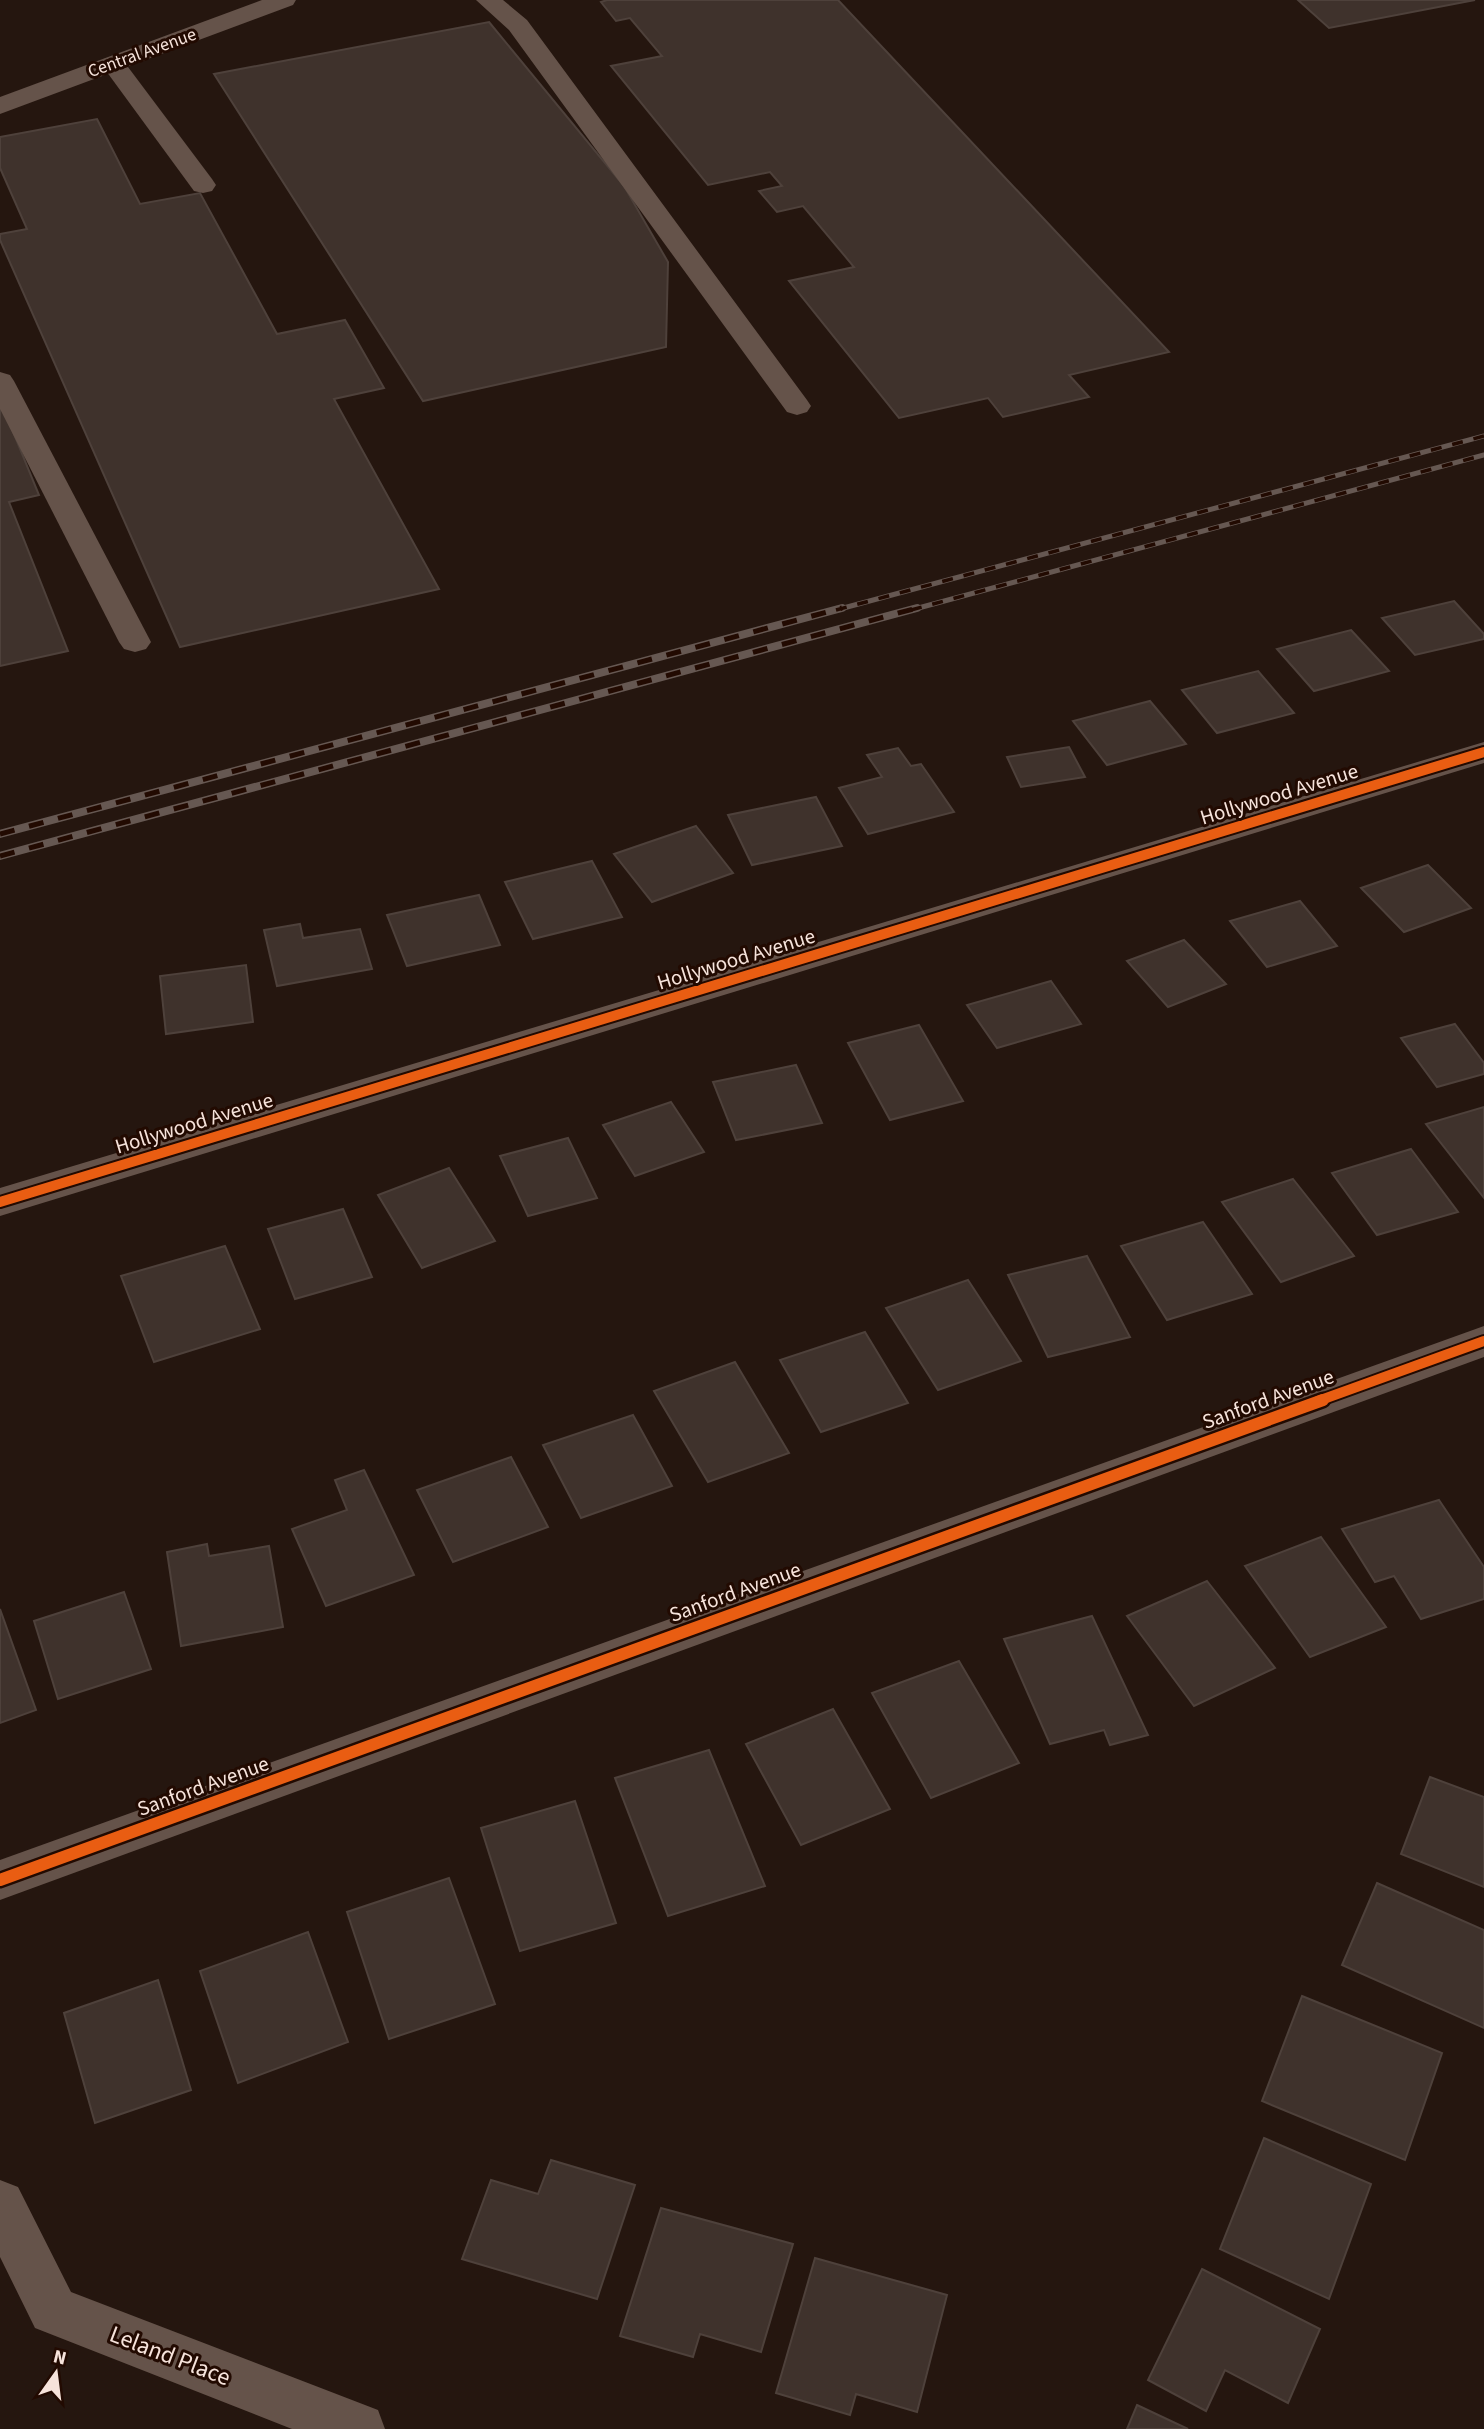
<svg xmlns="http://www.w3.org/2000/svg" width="1484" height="2429" font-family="'Source Sans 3',sans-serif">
  <rect width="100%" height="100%" fill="#25160f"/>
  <!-- building -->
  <g fill="#3f322c" stroke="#4e413b" stroke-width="2">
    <path d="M607,0H838L1169,352L1069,375L1089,397L1003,417L988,398L899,418L789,281L854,267L803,206L777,212L759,191L782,186L770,172L708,185L611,66L662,56L630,18L616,21L601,2Z"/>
    <path d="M1298,0H1475L1329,28Z"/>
    <path d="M489,22L624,186L668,262L666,347L423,401L214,74Z"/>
    <path d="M97,119L140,204L200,193L277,334L345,320L384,388L334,399L439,589L180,647L0,240V234L27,229L0,168V137Z"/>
    <path d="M0,400L39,495L9,502L68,651L0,666Z"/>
    <path d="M1454,601L1484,634V639L1415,655L1382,618Z"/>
    <path d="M1351,630L1389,671L1314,691L1277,649Z"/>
    <path d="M1258,671L1294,713L1217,733L1182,690Z"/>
    <path d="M1150,701L1186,744L1107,765L1073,721Z"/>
    <path d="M1069,747L1085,777L1021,787L1007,757Z"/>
    <path d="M898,748L911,766L921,764L954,812L868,834L839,788L882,777L867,755Z"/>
    <path d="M816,797L842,846L752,865L728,815Z"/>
    <path d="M696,826L733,873L652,902L614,854Z"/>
    <path d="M592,861L622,917L533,939L505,882Z"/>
    <path d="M1428,865L1471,908L1404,932L1361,888Z"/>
    <path d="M479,895L500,945L407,966L387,915Z"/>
    <path d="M1300,901L1337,946L1267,967L1230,921Z"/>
    <path d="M300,924L303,938L360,929L372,969L277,986L264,930Z"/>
    <path d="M1184,940L1226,984L1168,1007L1127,961Z"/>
    <path d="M246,965L253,1022L166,1034L160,976Z"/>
    <path d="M1051,981L1081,1024L997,1048L967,1005Z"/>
    <path d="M1455,1024L1484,1063V1074L1437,1087L1401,1038Z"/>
    <path d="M919,1025L963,1101L890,1120L848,1043Z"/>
    <path d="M796,1065L822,1123L736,1140L713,1082Z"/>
    <path d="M671,1102L704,1152L635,1176L603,1125Z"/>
    <path d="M1484,1107V1198L1426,1124Z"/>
    <path d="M568,1138L597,1198L528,1216L500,1156Z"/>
    <path d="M1411,1149L1458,1212L1377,1235L1332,1173Z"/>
    <path d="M449,1168L495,1241L422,1268L378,1195Z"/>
    <path d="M1293,1179L1354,1256L1281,1282L1222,1202Z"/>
    <path d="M343,1209L372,1277L295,1299L268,1229Z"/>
    <path d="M1203,1222L1252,1294L1167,1320L1121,1246Z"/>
    <path d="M225,1246L260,1329L154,1362L121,1276Z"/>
    <path d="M1087,1256L1130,1337L1048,1357L1008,1275Z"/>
    <path d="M968,1280L1021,1361L938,1390L886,1308Z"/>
    <path d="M865,1332L908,1403L821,1432L780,1360Z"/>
    <path d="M735,1362L789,1453L708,1482L654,1391Z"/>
    <path d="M633,1415L672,1486L581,1518L543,1445Z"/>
    <path d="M511,1457L548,1527L453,1562L417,1490Z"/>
    <path d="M364,1470L414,1575L326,1606L292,1529L347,1510L335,1480Z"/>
    <path d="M1439,1500L1484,1567V1599L1421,1619L1394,1576L1375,1582L1342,1529Z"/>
    <path d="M1321,1537L1386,1627L1310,1657L1245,1566Z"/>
    <path d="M207,1544L209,1556L269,1546L283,1627L181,1646L167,1552Z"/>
    <path d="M1207,1581L1275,1668L1194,1706L1127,1616Z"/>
    <path d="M124,1592L151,1669L58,1699L34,1621Z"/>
    <path d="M0,1609L36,1710L0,1723Z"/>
    <path d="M1092,1616L1148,1735L1110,1745L1104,1730L1050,1744L1004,1639Z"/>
    <path d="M959,1661L1019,1763L931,1798L872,1693Z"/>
    <path d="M833,1709L890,1809L801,1845L746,1744Z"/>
    <path d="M709,1750L765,1886L668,1916L615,1778Z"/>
    <path d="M1430,1777L1484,1797V1887L1401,1854Z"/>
    <path d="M575,1801L616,1923L520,1951L481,1828Z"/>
    <path d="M449,1878L495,2004L389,2039L347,1912Z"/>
    <path d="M1377,1883L1484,1930V2028L1342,1965Z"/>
    <path d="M308,1932L348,2042L238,2083L200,1971Z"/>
    <path d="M158,1980L191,2090L95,2123L64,2013Z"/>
    <path d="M1302,1996L1442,2053L1405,2160L1262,2101Z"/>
    <path d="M1264,2138L1371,2184L1329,2299L1220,2249Z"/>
    <path d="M551,2160L635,2185L597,2299L462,2259L491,2180L538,2194Z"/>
    <path d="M661,2208L793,2244L761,2352L700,2334L693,2357L620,2336Z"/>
    <path d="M815,2258L947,2295L917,2412L856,2394L850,2415L776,2393Z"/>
    <path d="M1202,2269L1320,2329L1288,2403L1225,2370L1206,2411L1148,2380Z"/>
    <path d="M1137,2405L1188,2429H1127Z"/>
  </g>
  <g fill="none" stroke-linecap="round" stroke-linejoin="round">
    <!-- service -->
    <g fill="#65534a" fill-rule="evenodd">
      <path d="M476,0H503L527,20L807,400L811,406L807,412L797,415L787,412L509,30Z"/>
      <path d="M113,57L122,59L212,179L216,185L212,191L203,193L194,191L101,64L104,59Z"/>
      <path d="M0,372L10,375L14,381L151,642L146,649L135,652L124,649L119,642L0,409Z"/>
    </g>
    <!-- minor -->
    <g fill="#65534a" fill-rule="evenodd">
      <path d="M262,0H296L293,5L0,114V97Z"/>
      <path d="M1484,742V763L0,1216V1188Z"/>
      <path d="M1484,1326V1357L0,1900V1860Z"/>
      <path d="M0,2180L18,2187L71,2292L378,2410L385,2429H292L35,2328L0,2257Z"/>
    </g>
    <!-- rail-far1 casing -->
    <g stroke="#665852" stroke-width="5">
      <g id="rail-far1">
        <path d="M836,610L1484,436"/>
        <path d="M911,610L1484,455"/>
      </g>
    </g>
    <!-- rail casing -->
    <g stroke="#665852" stroke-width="8">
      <g id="rail">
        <path d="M0,834L842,608"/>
        <path d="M0,856L917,608"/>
      </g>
    </g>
    <!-- rail-far1 -->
    <use href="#rail-far1" stroke="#220a01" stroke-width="3.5" stroke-dasharray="11" stroke-linecap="butt"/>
    <!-- rail -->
    <use href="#rail" stroke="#220a01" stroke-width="5" stroke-dasharray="15" stroke-linecap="butt"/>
    <!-- cycleway-far1 casing -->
    <g stroke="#220a01" stroke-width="14">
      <g id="cycleway-far1">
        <path d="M0,1202L1484,752"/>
        <path d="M1318,1401L1484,1341"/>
      </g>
    </g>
    <!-- cycleway casing -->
    <g stroke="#220a01" stroke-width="17">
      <path id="cycleway" d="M0,1880L1323,1400"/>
    </g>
    <!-- cycleway-far1 -->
    <use href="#cycleway-far1" stroke="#e95d12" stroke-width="10"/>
    <!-- cycleway -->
    <use href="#cycleway" stroke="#e95d12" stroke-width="12"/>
  </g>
  <g text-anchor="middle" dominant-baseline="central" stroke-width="6" stroke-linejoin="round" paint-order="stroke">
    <!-- far-street labels -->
    <g font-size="18" fill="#f6e3db" stroke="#220a01">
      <text transform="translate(142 53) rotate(-20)">Central Avenue</text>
    </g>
    <!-- street labels -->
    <g font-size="21" fill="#f6e3db" stroke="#220a01">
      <text transform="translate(1279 794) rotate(-17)">Hollywood Avenue</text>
      <text transform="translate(736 959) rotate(-17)">Hollywood Avenue</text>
      <text transform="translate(194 1123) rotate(-17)">Hollywood Avenue</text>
      <text transform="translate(1268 1399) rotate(-20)">Sanford Avenue</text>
      <text transform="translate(735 1592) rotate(-20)">Sanford Avenue</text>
      <text transform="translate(203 1786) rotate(-20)">Sanford Avenue</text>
    </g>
    <!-- near-street labels -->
    <g font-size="24" fill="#f6e3db" stroke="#220a01">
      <text transform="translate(170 2356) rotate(21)">Leland Place</text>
    </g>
  </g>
  <!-- north arrow -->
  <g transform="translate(56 2373) rotate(14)" stroke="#220a01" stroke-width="5" paint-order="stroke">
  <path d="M0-5L12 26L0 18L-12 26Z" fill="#f6e3db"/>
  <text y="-10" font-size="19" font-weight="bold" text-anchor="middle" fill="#f6e3db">N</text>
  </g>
</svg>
